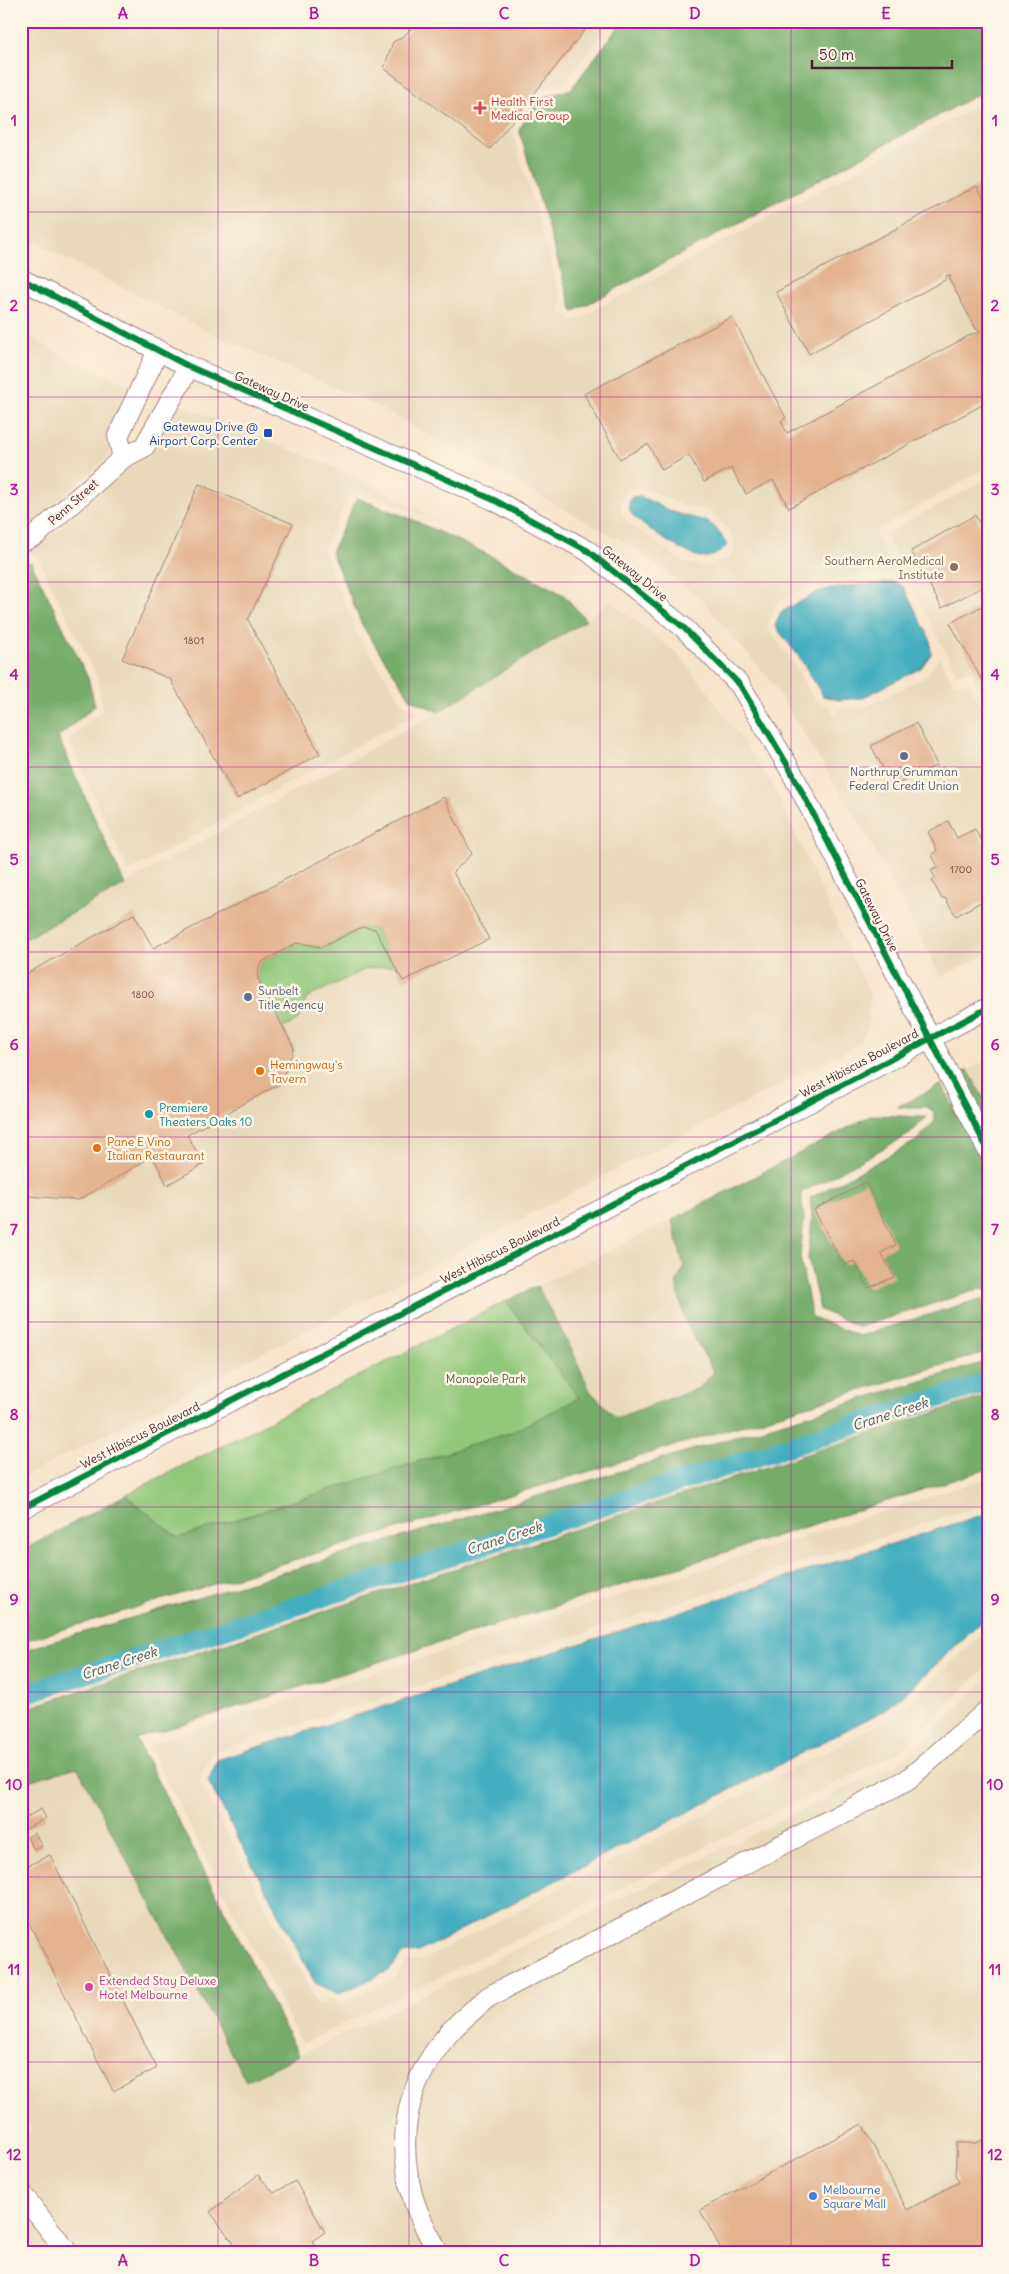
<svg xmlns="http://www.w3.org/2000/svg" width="1009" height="2274" font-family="Delius,sans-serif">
  <rect width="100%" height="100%" fill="#fcf5e5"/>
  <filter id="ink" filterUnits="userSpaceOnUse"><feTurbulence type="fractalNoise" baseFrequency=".02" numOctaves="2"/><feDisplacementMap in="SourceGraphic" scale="10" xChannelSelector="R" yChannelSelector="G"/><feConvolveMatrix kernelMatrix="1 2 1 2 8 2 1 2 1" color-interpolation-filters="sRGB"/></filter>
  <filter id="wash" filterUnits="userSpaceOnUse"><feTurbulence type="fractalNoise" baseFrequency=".0096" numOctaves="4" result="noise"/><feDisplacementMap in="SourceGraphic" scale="20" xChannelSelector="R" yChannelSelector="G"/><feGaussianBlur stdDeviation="1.12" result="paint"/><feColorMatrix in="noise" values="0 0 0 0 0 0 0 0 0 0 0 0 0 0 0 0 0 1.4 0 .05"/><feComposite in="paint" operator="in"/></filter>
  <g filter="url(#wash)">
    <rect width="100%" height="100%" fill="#f7e4cb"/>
    <!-- built -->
    <g fill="#e8d9ba" fill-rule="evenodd">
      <path d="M21,21H612L566,81L532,93L511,126L561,299V316L566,314L571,320L575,321L988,100V467L877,530L876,536L895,573L828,579L813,583L776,604L767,627L793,663L816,700L829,707L837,718L838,709L866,707L925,677L939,658L953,682L958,684L967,681L988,719V954L941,977L867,836L773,684L702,600L633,547L375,405L217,336L57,254L21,233ZM641,486L679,504L703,509L717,517L728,529L735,543V548L729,558L710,566H698L684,562L633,527L623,517L620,503L627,489Z"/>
      <path d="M21,331L69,360L130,385L109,430L111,454L30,526L21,530Z"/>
      <path d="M180,405L353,475L447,526L411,509L360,490H354L350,494L323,549L356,632L404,704L418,712L128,872L69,740L103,709L96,675L37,556L30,553L21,555V554L41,545L128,468L135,467V464L149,457Z"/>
      <path d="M988,479V702L970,670L957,674L885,534Z"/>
      <path d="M609,601L677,653L708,692L771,782L870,995L868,1027L857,1045L21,1478V941L438,712L586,620Z"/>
      <path d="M988,1060V1106L968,1070Z"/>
      <path d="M672,1220L684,1267L676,1284L686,1323L714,1372L699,1388L616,1418L590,1391L572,1350L537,1286Z"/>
      <path d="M988,1478V1503L212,1752L200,1777L201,1785L318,2005L330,1999L343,2002L394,1978L407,1962L422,1960L887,1720L913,1699L988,1628V1665L899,1752L302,2044L148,1745Z"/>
      <path d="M988,1678V2253H21V2139L33,2131L21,2111V1783L77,1767L247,2081L904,1760Z"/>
    </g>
    <!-- green -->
    <g fill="#91c87b" stroke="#6e7453">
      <path d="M362,927L375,929L395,965L365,969L307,998L297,1021L283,1028L257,977L260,963L296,943L322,947Z"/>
      <path d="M506,1301L579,1398L512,1432L178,1538L125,1495Z"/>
    </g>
    <!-- forest -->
    <g fill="#74ac6b" stroke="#5f664b">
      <path d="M623,21H988V89L573,312L519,130L537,100L571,89Z"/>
      <path d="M357,498L409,518L489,555L564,595L586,620L438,712L411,699L363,627L331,552Z"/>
      <path d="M31,562L88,678L95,706L58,737L125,885L21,941V565Z"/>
      <path d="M968,1070L988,1106V1129L959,1075Z"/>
      <path d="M942,1084L988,1171V1291L980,1289L859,1327L820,1310L808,1258L812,1220L810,1198L916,1141L935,1121V1113L927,1107H897Z"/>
      <path d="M872,1115L927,1117L910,1134L801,1193L804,1218L800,1257L812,1317L859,1336L983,1298V1353L21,1642V1551L125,1495L178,1538L512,1432L579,1398L506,1301L537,1286L572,1350L590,1391L616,1418L699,1388L714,1372L686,1323L676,1284L684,1267L672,1220Z"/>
      <path d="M988,1361V1385L21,1700V1651Z"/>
      <path d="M988,1395V1469L136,1739L299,2055L246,2081L77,1767L21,1783V1710Z"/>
    </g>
    <!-- water -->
    <g fill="#42aec0" stroke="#466676">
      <path d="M640,496C652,502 664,508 676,513C704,523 710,514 727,545C721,553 711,558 701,557C688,556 635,523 630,511C628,505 629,502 632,497Z"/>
      <path d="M894,582L903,586L930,639L931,654L921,668L862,698L839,700L823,696L800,658L775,626L781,612L818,592L831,588Z"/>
      <path d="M988,1513V1615L907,1692L881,1712L418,1952L402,1954L390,1970L339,1994L315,1983L208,1781L217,1760Z"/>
    </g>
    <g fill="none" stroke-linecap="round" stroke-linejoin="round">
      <!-- canal -->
      <path stroke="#42aec0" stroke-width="20" d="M21,1695L988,1382"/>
    </g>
    <g id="blocks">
      <!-- building -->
      <g fill="#e3b390">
        <path d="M418,21H592L490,149L384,68L393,42L404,36Z"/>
        <path d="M977,186L988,206V402L789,508L773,480L746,494L731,468L704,482L689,455L662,470L648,444L620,459L584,394L732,317L786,418L781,421L787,433L974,333L978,334L980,330L976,329L949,279L951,276L947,275L945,280L809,354L776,292Z"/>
        <path d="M199,484L293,524L248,620L320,754L237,799L170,679L122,659Z"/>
        <path d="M975,515L988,540V584L942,608L911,551Z"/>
        <path d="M988,603V677L982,680L950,623Z"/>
        <path d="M916,723L937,765L893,786L871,746Z"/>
        <path d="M444,797L472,854L453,872L489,939L403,981L375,929L362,927L322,947L296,943L260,963L257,977L294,1048L281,1083L187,1135L204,1164L167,1185L153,1156L79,1200L29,1196L21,1182V1023L27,1019L21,1007V977L134,914L153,948Z"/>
        <path d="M948,821L957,838L975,829L984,845L988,843V898L956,916L945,898L942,899L932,881L936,878L931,871L938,867L932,855L937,850L928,832Z"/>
        <path d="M866,1182L896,1245L881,1253L894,1277L868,1288L854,1261L844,1265L814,1210Z"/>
        <path d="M41,1809L46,1818L21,1832V1820Z"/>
        <path d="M35,1833L42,1846L34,1850L27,1837Z"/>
        <path d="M50,1855L157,2068L113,2091L21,1907V1869Z"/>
        <path d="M862,2124L907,2210L959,2182L955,2174L957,2143H976L988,2137V2253H723L700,2210Z"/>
        <path d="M258,2175L274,2193L295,2181L325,2232L312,2241L317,2251L315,2253H241L210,2212Z"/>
      </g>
    </g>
  </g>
  <g filter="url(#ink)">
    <use href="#blocks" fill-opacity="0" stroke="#a0827b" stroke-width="1"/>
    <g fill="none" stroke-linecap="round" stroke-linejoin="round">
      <!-- minor casing -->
      <g stroke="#a0827b" stroke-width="22">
        <g id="minor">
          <path d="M21,279L188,366L494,500L588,551L683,627L740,685L791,771L988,1150"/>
          <path d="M123,458L118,436L158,351"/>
          <path d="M21,542L36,535L123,458L144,447L182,380L188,366"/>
          <path d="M21,1509L800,1107L988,1008"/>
          <path d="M21,2193L68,2253"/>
          <path d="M438,2253C430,2236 419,2218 414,2201C395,2137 406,2084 449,2033C460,2020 475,2009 488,1997L907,1780L988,1710"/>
        </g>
      </g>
      <!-- minor -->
      <use href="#minor" stroke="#fff" stroke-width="20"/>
      <!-- cycleway casing -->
      <g stroke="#fcf5e5" stroke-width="9">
        <g id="cycleway">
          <path d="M21,279L188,366L494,500L588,551L683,627L740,685L791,771L988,1150"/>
          <path d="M21,1509L800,1107L988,1008"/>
        </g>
      </g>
      <!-- cycleway -->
      <use href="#cycleway" stroke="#00873e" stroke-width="6"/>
    </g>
  </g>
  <!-- grid -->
  <path fill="none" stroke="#b5179e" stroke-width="1" stroke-opacity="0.55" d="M218,21V2253M409,21V2253M600,21V2253M791,21V2253M21,212H988M21,397H988M21,582H988M21,767H988M21,952H988M21,1137H988M21,1322H988M21,1507H988M21,1692H988M21,1877H988M21,2062H988"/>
  <!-- markers -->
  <path fill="#e0444e" stroke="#fcf5e5" stroke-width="2" d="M477.5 100.5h5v5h5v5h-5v5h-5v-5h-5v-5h5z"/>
  <rect fill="#1a4fb4" stroke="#fcf5e5" stroke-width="2" x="263" y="428" width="10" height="10" rx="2.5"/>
  <circle fill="#8d6e63" stroke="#fcf5e5" stroke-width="2" cx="954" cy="567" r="5"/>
  <g fill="#5c6f8a" stroke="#fcf5e5" stroke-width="2">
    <circle cx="904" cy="756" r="5"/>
    <circle cx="248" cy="997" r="5"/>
  </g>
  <g fill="#e8710a" stroke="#fcf5e5" stroke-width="2">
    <circle cx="260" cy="1071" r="5"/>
    <circle cx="97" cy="1148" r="5"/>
  </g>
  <circle fill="#0f9aa8" stroke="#fcf5e5" stroke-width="2" cx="149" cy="1114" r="5"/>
  <circle fill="#d1479c" stroke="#fcf5e5" stroke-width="2" cx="89" cy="1987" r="5"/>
  <circle fill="#3f7fe0" stroke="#fcf5e5" stroke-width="2" cx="813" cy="2196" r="5"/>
  <g text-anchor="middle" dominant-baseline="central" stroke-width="5" stroke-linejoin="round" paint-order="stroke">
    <!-- number labels -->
    <g font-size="10" fill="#704444">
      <text x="194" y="640">1801</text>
      <text x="961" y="869">1700</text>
      <text x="143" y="994">1800</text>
    </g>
    <!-- health labels -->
    <g font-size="12" fill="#be3a42" stroke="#fcf5e5" text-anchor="start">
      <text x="491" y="101">Health First<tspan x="491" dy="14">Medical Group</tspan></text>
    </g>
    <!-- street labels -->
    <g font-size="12" fill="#4a1f2b" stroke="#fcf5e5">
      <text transform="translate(272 391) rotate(24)">Gateway Drive</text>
      <text transform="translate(73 502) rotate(-42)">Penn Street</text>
      <text transform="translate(635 573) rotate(39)">Gateway Drive</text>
      <text transform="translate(877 915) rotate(63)">Gateway Drive</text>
      <text transform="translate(859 1063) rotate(-28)">West Hibiscus Boulevard</text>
      <text transform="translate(500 1250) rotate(-27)">West Hibiscus Boulevard</text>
      <text transform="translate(140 1435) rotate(-27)">West Hibiscus Boulevard</text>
    </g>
    <!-- transit labels -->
    <g font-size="12" fill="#164399" stroke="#fcf5e5" text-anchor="end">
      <text x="258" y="426">Gateway Drive @<tspan x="258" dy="14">Airport Corp. Center</tspan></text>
    </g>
    <!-- education labels -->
    <g font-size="12" fill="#785e54" stroke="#fcf5e5" text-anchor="end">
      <text x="944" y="560">Southern AeroMedical<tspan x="944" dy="14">Institute</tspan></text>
    </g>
    <!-- service labels -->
    <g font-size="12" fill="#4e5e75" stroke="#fcf5e5">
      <text x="904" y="771">Northrup Grumman<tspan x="904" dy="14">Federal Credit Union</tspan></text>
      <text x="258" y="990" text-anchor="start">Sunbelt<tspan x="258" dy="14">Title Agency</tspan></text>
    </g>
    <!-- food labels -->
    <g font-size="12" fill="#c56008" stroke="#fcf5e5" text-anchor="start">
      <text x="270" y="1064">Hemingway's<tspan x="270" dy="14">Tavern</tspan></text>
      <text x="107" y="1141">Pane E Vino<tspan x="107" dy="14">Italian Restaurant</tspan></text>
    </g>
    <!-- culture labels -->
    <g font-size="12" fill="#0d838f" stroke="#fcf5e5" text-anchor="start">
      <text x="159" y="1107">Premiere<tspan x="159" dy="14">Theaters Oaks 10</tspan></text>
    </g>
    <!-- park labels -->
    <g font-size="12" fill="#5f5243" stroke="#fcf5e5">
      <text x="486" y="1378">Monopole Park</text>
    </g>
    <!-- hotel labels -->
    <g font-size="12" fill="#b23c85" stroke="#fcf5e5" text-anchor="start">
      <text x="99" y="1980">Extended Stay Deluxe<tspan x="99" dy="14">Hotel Melbourne</tspan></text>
    </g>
    <!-- shop labels -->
    <g font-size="12" fill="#366cbe" stroke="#fcf5e5" text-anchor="start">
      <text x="823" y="2189">Melbourne<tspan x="823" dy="14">Square Mall</tspan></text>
    </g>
    <!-- water labels -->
    <g font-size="14" font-style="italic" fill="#475867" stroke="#fcf5e5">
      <text transform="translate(890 1414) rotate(-18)">Crane Creek</text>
      <text transform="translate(504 1538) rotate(-18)">Crane Creek</text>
      <text transform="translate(119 1663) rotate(-18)">Crane Creek</text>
    </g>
  </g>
  <!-- margin -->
  <rect width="1009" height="2274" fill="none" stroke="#fcf5e5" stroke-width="55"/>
  <!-- scale -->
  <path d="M812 60v8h140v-8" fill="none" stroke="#4a1f2b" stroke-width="2.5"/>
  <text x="819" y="60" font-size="15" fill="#4a1f2b" stroke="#fcf5e5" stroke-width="4" paint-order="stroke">50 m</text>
  <rect x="28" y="28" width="954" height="2218" fill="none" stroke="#b5179e" stroke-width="2"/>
  <g font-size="16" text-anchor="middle" font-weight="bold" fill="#b5179e">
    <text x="123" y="19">A</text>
    <text x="314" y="19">B</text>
    <text x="504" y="19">C</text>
    <text x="695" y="19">D</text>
    <text x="886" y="19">E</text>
    <text x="14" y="126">1</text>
    <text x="995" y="126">1</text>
    <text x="14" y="311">2</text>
    <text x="995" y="311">2</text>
    <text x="14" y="495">3</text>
    <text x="995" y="495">3</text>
    <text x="14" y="680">4</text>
    <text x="995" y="680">4</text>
    <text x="14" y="865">5</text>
    <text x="995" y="865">5</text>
    <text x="14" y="1050">6</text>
    <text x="995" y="1050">6</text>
    <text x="14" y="1235">7</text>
    <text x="995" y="1235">7</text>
    <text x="14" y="1420">8</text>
    <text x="995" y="1420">8</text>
    <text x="14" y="1605">9</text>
    <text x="995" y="1605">9</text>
    <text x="14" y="1790">10</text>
    <text x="995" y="1790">10</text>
    <text x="14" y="1975">11</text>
    <text x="995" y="1975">11</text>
    <text x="14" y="2160">12</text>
    <text x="995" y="2160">12</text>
    <text x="123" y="2266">A</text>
    <text x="314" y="2266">B</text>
    <text x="504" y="2266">C</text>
    <text x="695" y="2266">D</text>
    <text x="886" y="2266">E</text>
  </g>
</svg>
